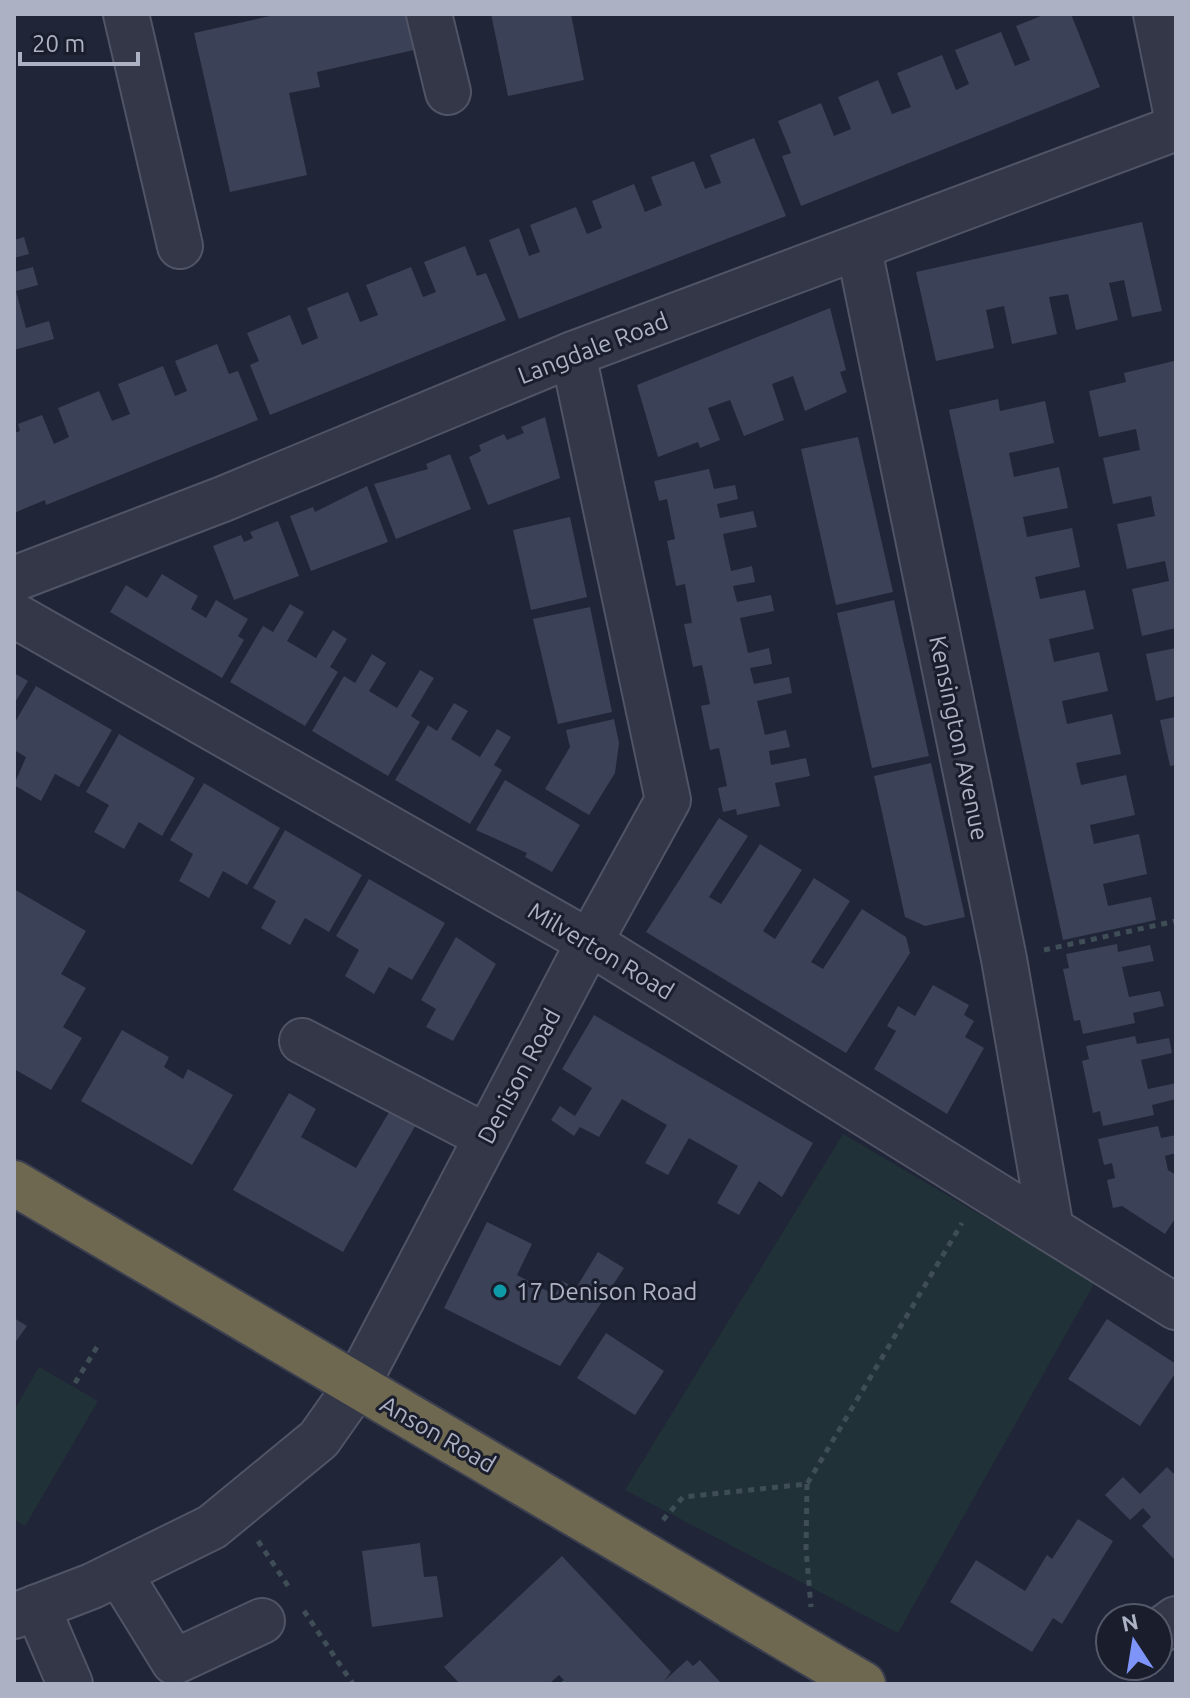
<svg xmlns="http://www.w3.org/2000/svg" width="1190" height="1698" font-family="Ubuntu,sans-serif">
  <rect width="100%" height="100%" fill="#202537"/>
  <!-- green -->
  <g fill="#213138">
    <path d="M843,1134L1095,1282L898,1633L625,1490Z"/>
    <path d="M39,1367L98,1401L25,1526L14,1519V1411Z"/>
  </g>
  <!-- building -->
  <g fill="#3b4257">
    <path d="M279,14H406L414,50L317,72L320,87L289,93L307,175L230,192L194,33Z"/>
    <path d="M491,14H571L584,80L508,96Z"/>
    <path d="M1046,14H1071L1100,87L801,206L782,156L791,153L778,121L821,103L834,136L851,129L838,97L878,80L892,114L911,107L897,73L942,55L956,90L969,84L955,50L1001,32L1015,66L1030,60L1016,26Z"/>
    <path d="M754,138L786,216L519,319L489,240L519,228L529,256L540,252L530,225L576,207L587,234L602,228L592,201L634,184L645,212L662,205L651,177L694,161L705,189L721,183L710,155Z"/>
    <path d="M1142,222L1162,311L1132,317L1124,280L1109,283L1118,320L1076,330L1068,294L1049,297L1057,334L1012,344L1004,306L986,310L994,348L936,361L916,272Z"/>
    <path d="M24,237L29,254L14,258V240Z"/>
    <path d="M465,246L477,276L486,273L506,320L270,415L250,365L259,361L247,333L290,315L302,345L318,338L307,308L348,292L360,322L378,315L366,285L411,267L423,297L436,292L424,262Z"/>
    <path d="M33,267L38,285L16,291L26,328L49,321L54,339L14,350V272Z"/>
    <path d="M830,308L846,370L840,372L847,392L805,411L793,376L772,384L784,420L744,436L730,400L708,408L720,440L700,448L698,442L658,457L637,385Z"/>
    <path d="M217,344L229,374L238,371L258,420L46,505L45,500L14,513V433L20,431L18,424L42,415L54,444L69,437L58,408L99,391L112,421L130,414L118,384L163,366L175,396L187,391L175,361Z"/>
    <path d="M1174,361L1176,628L1142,636L1132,589L1169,581L1165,561L1127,569L1117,524L1155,516L1151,496L1113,504L1103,458L1140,450L1136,429L1099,437L1089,391L1126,382L1124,373Z"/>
    <path d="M998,399L1000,411L1045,401L1054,443L1009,453L1014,477L1059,467L1068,508L1023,517L1027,537L1072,528L1080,567L1035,577L1040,599L1085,590L1094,629L1049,639L1054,662L1099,652L1108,691L1062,701L1067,724L1112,714L1121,754L1076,763L1081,785L1126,775L1135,815L1090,825L1094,844L1139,834L1147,874L1103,884L1108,906L1151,897L1156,920L1063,940L949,410Z"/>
    <path d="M545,417L560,478L488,505L469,457L481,451L479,445L504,434L507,440L524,433L521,427Z"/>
    <path d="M858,437L893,592L836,605L801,449Z"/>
    <path d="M450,454L471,509L396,539L374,484L428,469L426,464Z"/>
    <path d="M709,469L714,489L735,485L738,499L717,504L720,518L753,511L757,527L723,534L731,571L752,566L755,582L733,586L737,602L771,595L774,611L740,618L748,653L769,648L772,664L750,668L754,684L789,677L792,693L757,701L765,735L786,730L790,747L769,751L771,765L806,758L810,776L775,783L780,806L737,815L736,809L723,812L718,788L727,786L719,748L710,750L701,706L710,704L702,665L693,667L684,624L692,623L685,584L676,586L667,541L675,539L667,499L659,501L654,481Z"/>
    <path d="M367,486L388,542L311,571L290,516L313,507L315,512Z"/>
    <path d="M570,517L587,597L531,610L513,530Z"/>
    <path d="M278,521L299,576L234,600L213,546L241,535L244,542L253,538L250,532Z"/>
    <path d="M162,574L198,596L191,609L206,618L216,600L248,619L238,636L244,640L222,678L110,612L126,585L147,598Z"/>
    <path d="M894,600L929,756L872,768L837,613Z"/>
    <path d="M290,604L304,612L287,641L316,658L333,630L347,639L330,667L338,672L305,726L230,682L263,626L273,632Z"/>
    <path d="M590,607L612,712L558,724L533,619Z"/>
    <path d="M1176,648V696L1156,701L1146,654Z"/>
    <path d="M372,654L386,663L369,691L397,708L420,670L434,678L411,716L420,722L388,776L312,731L344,676L355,683Z"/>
    <path d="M14,673L28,681L14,704Z"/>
    <path d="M36,686L112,730L79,787L55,774L41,801L14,785L26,757L14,750V724Z"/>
    <path d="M454,703L468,711L451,739L480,757L497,729L511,737L494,765L502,770L470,824L395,780L428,725L437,731Z"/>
    <path d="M1176,717V765L1170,766L1160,720Z"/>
    <path d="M614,719L619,743L615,773L589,815L545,789L570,747L566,730Z"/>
    <path d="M119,734L195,778L162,836L139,822L124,849L94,832L109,805L86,792Z"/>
    <path d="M931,763L965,917L925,926L905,917L874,776Z"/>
    <path d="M505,780L580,825L552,872L525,857L527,853L476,830Z"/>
    <path d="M204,783L280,828L247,885L223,871L209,898L179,881L193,854L170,840Z"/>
    <path d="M719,818L748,836L709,897L721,904L760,844L802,870L763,931L775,939L814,878L850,901L811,962L823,969L862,909L906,937L910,953L846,1053L646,932Z"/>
    <path d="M285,830L362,875L329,932L305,918L290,945L261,928L276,901L253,888Z"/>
    <path d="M369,879L445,923L412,980L389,967L374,994L345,976L359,950L336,936Z"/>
    <path d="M14,889L86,931L61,974L86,988L63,1027L82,1038L51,1090L14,1069Z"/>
    <path d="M456,937L496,964L453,1041L426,1027L436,1009L421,1000Z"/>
    <path d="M1117,944L1118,952L1150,945L1154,961L1122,967L1129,997L1160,991L1164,1006L1133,1013L1135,1023L1083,1034L1080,1020L1074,1021L1063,969L1069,968L1066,954Z"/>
    <path d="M933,985L969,1005L964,1015L974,1021L965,1037L984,1048L947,1114L874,1069L896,1031L887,1026L898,1006L915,1016Z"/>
    <path d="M594,1015L813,1143L782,1197L759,1181L739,1215L717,1203L738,1166L689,1138L668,1175L645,1163L667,1125L622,1099L599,1137L580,1127L574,1136L551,1120L560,1106L575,1116L592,1088L562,1069Z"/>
    <path d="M122,1030L169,1057L164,1067L183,1079L188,1069L233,1095L192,1165L81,1101Z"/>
    <path d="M1135,1036L1137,1044L1169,1038L1172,1053L1141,1060L1148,1089L1176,1083V1099L1152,1105L1154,1115L1103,1126L1100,1111L1093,1113L1082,1061L1089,1059L1086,1046Z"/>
    <path d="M289,1093L316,1109L301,1137L356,1168L395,1102L421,1116L343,1252L233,1190Z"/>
    <path d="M1158,1126L1161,1138L1176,1135V1153L1165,1156L1168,1170L1176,1175V1217L1165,1234L1122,1206L1113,1208L1107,1180L1115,1178L1112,1163L1104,1165L1098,1139Z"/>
    <path d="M487,1222L532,1244L517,1275L555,1295L562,1281L576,1288L598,1252L624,1268L560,1366L444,1308Z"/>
    <path d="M14,1318L27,1326L14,1344Z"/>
    <path d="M1107,1319L1176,1364V1372L1140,1426L1068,1379Z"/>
    <path d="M606,1333L664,1371L635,1415L577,1378Z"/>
    <path d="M1167,1467L1176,1476V1561L1142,1526L1151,1517L1143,1508L1130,1520L1105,1495L1123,1477L1140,1494Z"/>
    <path d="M1078,1519L1113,1541L1062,1624L1053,1618L1032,1652L950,1602L976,1560L1025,1591L1047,1555L1052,1559Z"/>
    <path d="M420,1543L424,1577L437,1576L443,1617L372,1627L362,1551Z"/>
    <path d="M562,1556L671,1672L664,1681L687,1660L693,1666L700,1660L722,1684H568L559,1675L549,1684H460L444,1667Z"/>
  </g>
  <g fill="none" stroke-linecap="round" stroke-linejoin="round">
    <!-- minor casing -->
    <g stroke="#505465" stroke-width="48">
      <g id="minor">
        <path d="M126,14L180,246"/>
        <path d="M429,14L448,92"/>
        <path d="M1156,14L1176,112"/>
        <path d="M859,249L1004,959L1051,1229"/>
        <path d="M14,579L223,499L573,354L1176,128"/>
        <path d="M14,615L589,942L1176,1307"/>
        <path d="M302,1041L487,1137"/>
        <path d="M119,1573L174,1662L262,1621"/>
        <path d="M37,1607L70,1684"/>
        <path d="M14,1616L92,1586L212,1527L319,1439L357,1385L577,965L668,800L573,354"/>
        <path d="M1158,1632L1176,1619"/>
      </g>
    </g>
    <!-- highway casing -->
    <g stroke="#3b3f4f" stroke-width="48">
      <path id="highway" d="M14,1183L863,1684"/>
    </g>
    <!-- path -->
    <g stroke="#3f4e56" stroke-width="5" stroke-dasharray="6 6" stroke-linecap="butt">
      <path d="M1044,950L1176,921"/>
      <path d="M75,1383L97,1347"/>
      <path d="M807,1484L806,1549L811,1607"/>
      <path d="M663,1520L683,1497L807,1484L962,1223"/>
      <path d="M258,1541L288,1586"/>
      <path d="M304,1611L353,1684"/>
      <path d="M564,1684L565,1681"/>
    </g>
    <!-- minor -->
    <use href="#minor" stroke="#333748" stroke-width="44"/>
    <!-- highway -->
    <use href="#highway" stroke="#6e6850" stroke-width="44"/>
  </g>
  <!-- markers -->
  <circle fill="#0f9aa8" stroke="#191d2c" stroke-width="3" cx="500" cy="1291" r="8"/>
  <g text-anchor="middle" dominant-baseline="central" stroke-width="6" stroke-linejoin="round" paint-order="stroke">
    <!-- street labels -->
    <g font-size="24" fill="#adb1c4" stroke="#191d2c">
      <text transform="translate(593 348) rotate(-21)">Langdale Road</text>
      <text transform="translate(959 738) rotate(78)">Kensington Avenue</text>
      <text transform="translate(601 951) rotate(31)">Milverton Road</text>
      <text transform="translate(519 1076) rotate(-62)">Denison Road</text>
      <text transform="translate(438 1434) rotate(30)">Anson Road</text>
    </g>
    <!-- poi labels -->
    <g font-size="24" fill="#adb1c4" stroke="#191d2c" text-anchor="start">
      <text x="516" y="1291">17 Denison Road</text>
    </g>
  </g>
  <!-- border -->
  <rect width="1190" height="1698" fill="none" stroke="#adb1c4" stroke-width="32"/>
  <!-- north arrow -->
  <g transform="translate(1134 1642) rotate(348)"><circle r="38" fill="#191d2c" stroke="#545869" stroke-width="2"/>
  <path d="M0-6L14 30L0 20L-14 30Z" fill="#7e94f9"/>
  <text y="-12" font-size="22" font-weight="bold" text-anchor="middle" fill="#adb1c4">N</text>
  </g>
  <!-- scale -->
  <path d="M20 52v12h118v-12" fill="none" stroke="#adb1c4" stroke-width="4"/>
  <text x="32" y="52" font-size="24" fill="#adb1c4" stroke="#191d2c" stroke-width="6" paint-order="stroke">20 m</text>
</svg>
